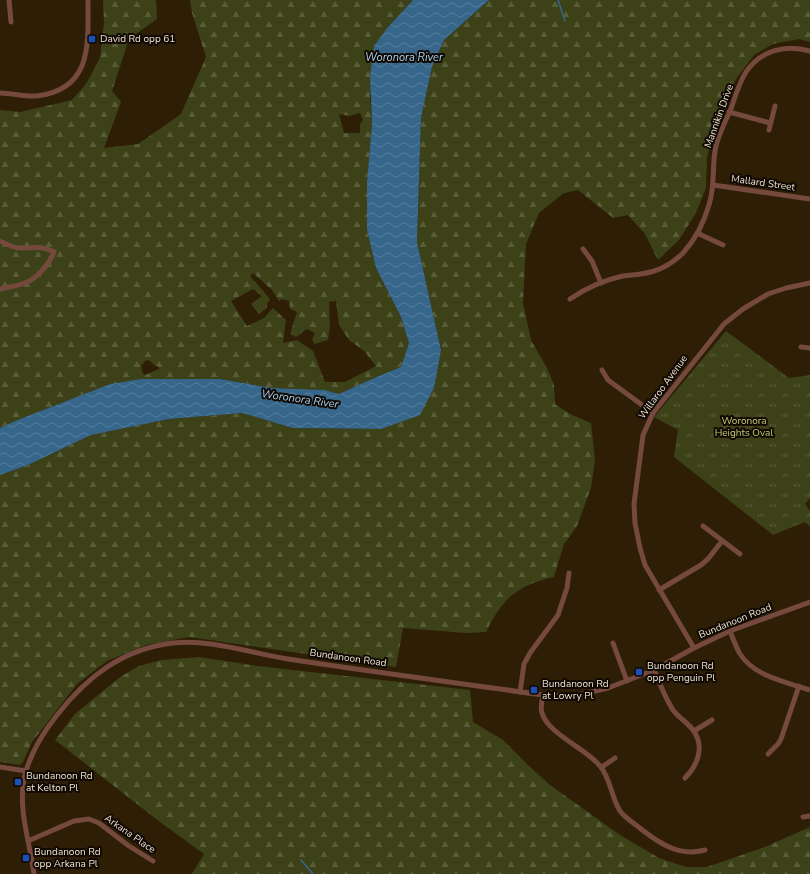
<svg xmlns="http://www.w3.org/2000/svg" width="810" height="874" font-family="'Nunito Sans',sans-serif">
  <defs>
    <pattern id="forest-firs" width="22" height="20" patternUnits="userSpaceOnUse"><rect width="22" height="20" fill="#3c4118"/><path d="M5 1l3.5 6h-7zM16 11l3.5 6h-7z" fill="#585c39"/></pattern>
    <pattern id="park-tufts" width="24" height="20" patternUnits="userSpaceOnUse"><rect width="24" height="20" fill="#3c4118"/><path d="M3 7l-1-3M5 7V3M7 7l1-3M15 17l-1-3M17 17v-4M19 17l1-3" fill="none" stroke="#585c39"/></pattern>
    <pattern id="water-waves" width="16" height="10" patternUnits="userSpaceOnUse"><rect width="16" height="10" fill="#37668b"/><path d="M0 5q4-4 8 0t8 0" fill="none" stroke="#547c9a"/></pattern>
  </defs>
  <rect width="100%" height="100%" fill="#2d1e05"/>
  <!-- forest -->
  <g fill="url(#forest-firs)" fill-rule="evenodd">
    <path d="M103,0H156L157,19L129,39L112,91L121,102L104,148L138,144L181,114L206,57L192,13L190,0H413L388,27L370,95L372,124L367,181V230L376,268L401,317L409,343L401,367L374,378L339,394L325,390L272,388L220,379H141L110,384L15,421L0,428V110L20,112L72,100L86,84L100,58L104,23ZM360,113L363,120L360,124V133H344L339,114L350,116ZM253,273L272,290L279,301L282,299L289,301L290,309L297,312L290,334L296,337L307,329L315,333L312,340L315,344L328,340L330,326L329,302L336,301L339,325L349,340L364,351L376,366L345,382H325L313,351L297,340L283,343L286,320L273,308L264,318L247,326L231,301L253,289L262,296L251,304L259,314L267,308V304L270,299L250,276ZM149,360L154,365L159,367V369L145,375L143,374L141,366L145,361Z"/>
    <path d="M489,0H810V42L799,39L773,44L754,55L736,79L728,96L715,129L707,157L706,188L696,213L679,240L658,260L645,234L628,215L613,218L578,190L564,193L539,213L526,244L523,303L531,340L547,368L554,385L555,404L570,414L591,423L595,460L591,488L577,526L564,544L554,577C516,586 503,598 486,632L466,633L403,628L396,667L189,637L146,645L107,661L77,684L32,742L23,762L20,765L0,762V475L28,465L91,435L169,419L242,413L293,428L381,429L441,350L417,242L421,118L432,67L444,40Z"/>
    <path d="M199,657L258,666L470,690L473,722L503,740L528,765L550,785L620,835L659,858L686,867H707L765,847L810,827V874H192L204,854L160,822L55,740L75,714L120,677L139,666L161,660Z"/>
  </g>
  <!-- park -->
  <path fill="url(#park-tufts)" d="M726,331L789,378L810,375V498L805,504L810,511V527L805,522L773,535L674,457L678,430L654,417Z"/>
  <!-- water -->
  <path fill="url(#water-waves)" d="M413,0H489L444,40L432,67L421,118L417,242L441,350L434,388L420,415L381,429L293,428L242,413L169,419L91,435L28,465L0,475V428L15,421L110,384L141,379H220L272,388L325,390L339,394L374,378L401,367L409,343L401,317L376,268L367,230V181L372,124L370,77L374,46L388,27Z"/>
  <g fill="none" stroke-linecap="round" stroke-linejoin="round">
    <!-- stream -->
    <g stroke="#37668b" stroke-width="1.5">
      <path d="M558,0L565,21"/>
      <path d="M301,860L313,874"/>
    </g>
    <!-- minor -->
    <g stroke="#75493d" stroke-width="5">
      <path d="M9,0L11,22"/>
      <path d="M0,93C12,93 24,97 37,96C93,89 88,43 88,0"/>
      <path d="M729,112L770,123"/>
      <path d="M769,130L775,106"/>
      <path d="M713,185L810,199"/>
      <path d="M697,233L723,245"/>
      <path d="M0,241C6,243 12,248 19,248C34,249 38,244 54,252C49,264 38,278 25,283C17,286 8,287 0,289"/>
      <path d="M583,249L592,261L601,283"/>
      <path d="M570,299C586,288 604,280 623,276C629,275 635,275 641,274C657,272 672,264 683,253C695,240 704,222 709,205C715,186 712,170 715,151C717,137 725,122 731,109C735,97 739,83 746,72C761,50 786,44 810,51"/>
      <path d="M801,347L810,348"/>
      <path d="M602,370L608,380L653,413"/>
      <path d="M703,526L740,554"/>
      <path d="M659,590L701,565L708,559L722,541"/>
      <path d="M730,631C733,639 736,647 740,654C755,677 786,682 810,690"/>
      <path d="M613,643L627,681"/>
      <path d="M694,648L645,565L640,548L635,523L634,504L643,435L653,413L724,324L743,309L768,294L786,288L810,283"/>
      <path d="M654,670C660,683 665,698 673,710C679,718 687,722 693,730C705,746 698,765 685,778"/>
      <path d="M520,692L524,664L530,653L558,615L567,588L569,573"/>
      <path d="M543,695C542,701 540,707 542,713C548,734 587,749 600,766C611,779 611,797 620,811C625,818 634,823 641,829C660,844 680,857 705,850"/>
      <path d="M694,731L712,720"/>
      <path d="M768,754L778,744L781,739L799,686"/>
      <path d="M0,767L26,771"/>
      <path d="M602,767L615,758"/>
      <path d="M803,817L810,816"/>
      <path d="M28,841L74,821L89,819L99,823L129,846L153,861"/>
      <path d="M34,874C30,843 18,810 24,779C29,755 42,734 57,715C87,677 122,649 173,643C211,639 250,653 288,659C373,672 458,683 543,695L574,696L608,688L654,670L694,648L730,631L810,602"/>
    </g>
  </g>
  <!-- markers -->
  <g fill="#1a4fb4" stroke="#100902" stroke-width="1.5">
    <rect x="88" y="35" width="8" height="8" rx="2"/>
    <rect x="635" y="668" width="8" height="8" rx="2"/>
    <rect x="530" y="686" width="8" height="8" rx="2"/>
    <rect x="14" y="778" width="8" height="8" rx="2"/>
    <rect x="22" y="854" width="8" height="8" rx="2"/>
  </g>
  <g text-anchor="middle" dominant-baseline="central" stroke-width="4" stroke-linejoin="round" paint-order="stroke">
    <!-- poi labels -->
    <g font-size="10" fill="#ece1d3" stroke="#100902" text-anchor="start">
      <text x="100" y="39">David Rd opp 61</text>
      <text x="647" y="666">Bundanoon Rd<tspan x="647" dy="12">opp Penguin Pl</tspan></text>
      <text x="542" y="684">Bundanoon Rd<tspan x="542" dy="12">at Lowry Pl</tspan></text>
      <text x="26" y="776">Bundanoon Rd<tspan x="26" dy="12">at Kelton Pl</tspan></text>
      <text x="34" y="852">Bundanoon Rd<tspan x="34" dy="12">opp Arkana Pl</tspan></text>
    </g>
    <!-- street labels -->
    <g font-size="10" fill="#ece1d3" stroke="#100902">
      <text transform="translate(719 116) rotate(-70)">Mannikin Drive</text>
      <text transform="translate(763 183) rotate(8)">Mallard Street</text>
      <text transform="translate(663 387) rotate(-54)">Willaroo Avenue</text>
      <text transform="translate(735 621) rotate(-22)">Bundanoon Road</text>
      <text transform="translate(348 658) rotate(8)">Bundanoon Road</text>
      <text transform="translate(130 834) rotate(35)">Arkana Place</text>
    </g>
    <!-- park labels -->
    <g font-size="10" fill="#bfcc77" stroke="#100902">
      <text x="744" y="421">Woronora<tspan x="744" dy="12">Heights Oval</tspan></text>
    </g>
    <!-- water labels -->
    <g font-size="11" font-style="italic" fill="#a7d1f3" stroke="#100902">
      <text x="404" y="57">Woronora River</text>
      <text transform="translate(300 399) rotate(8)">Woronora River</text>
    </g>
  </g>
</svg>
